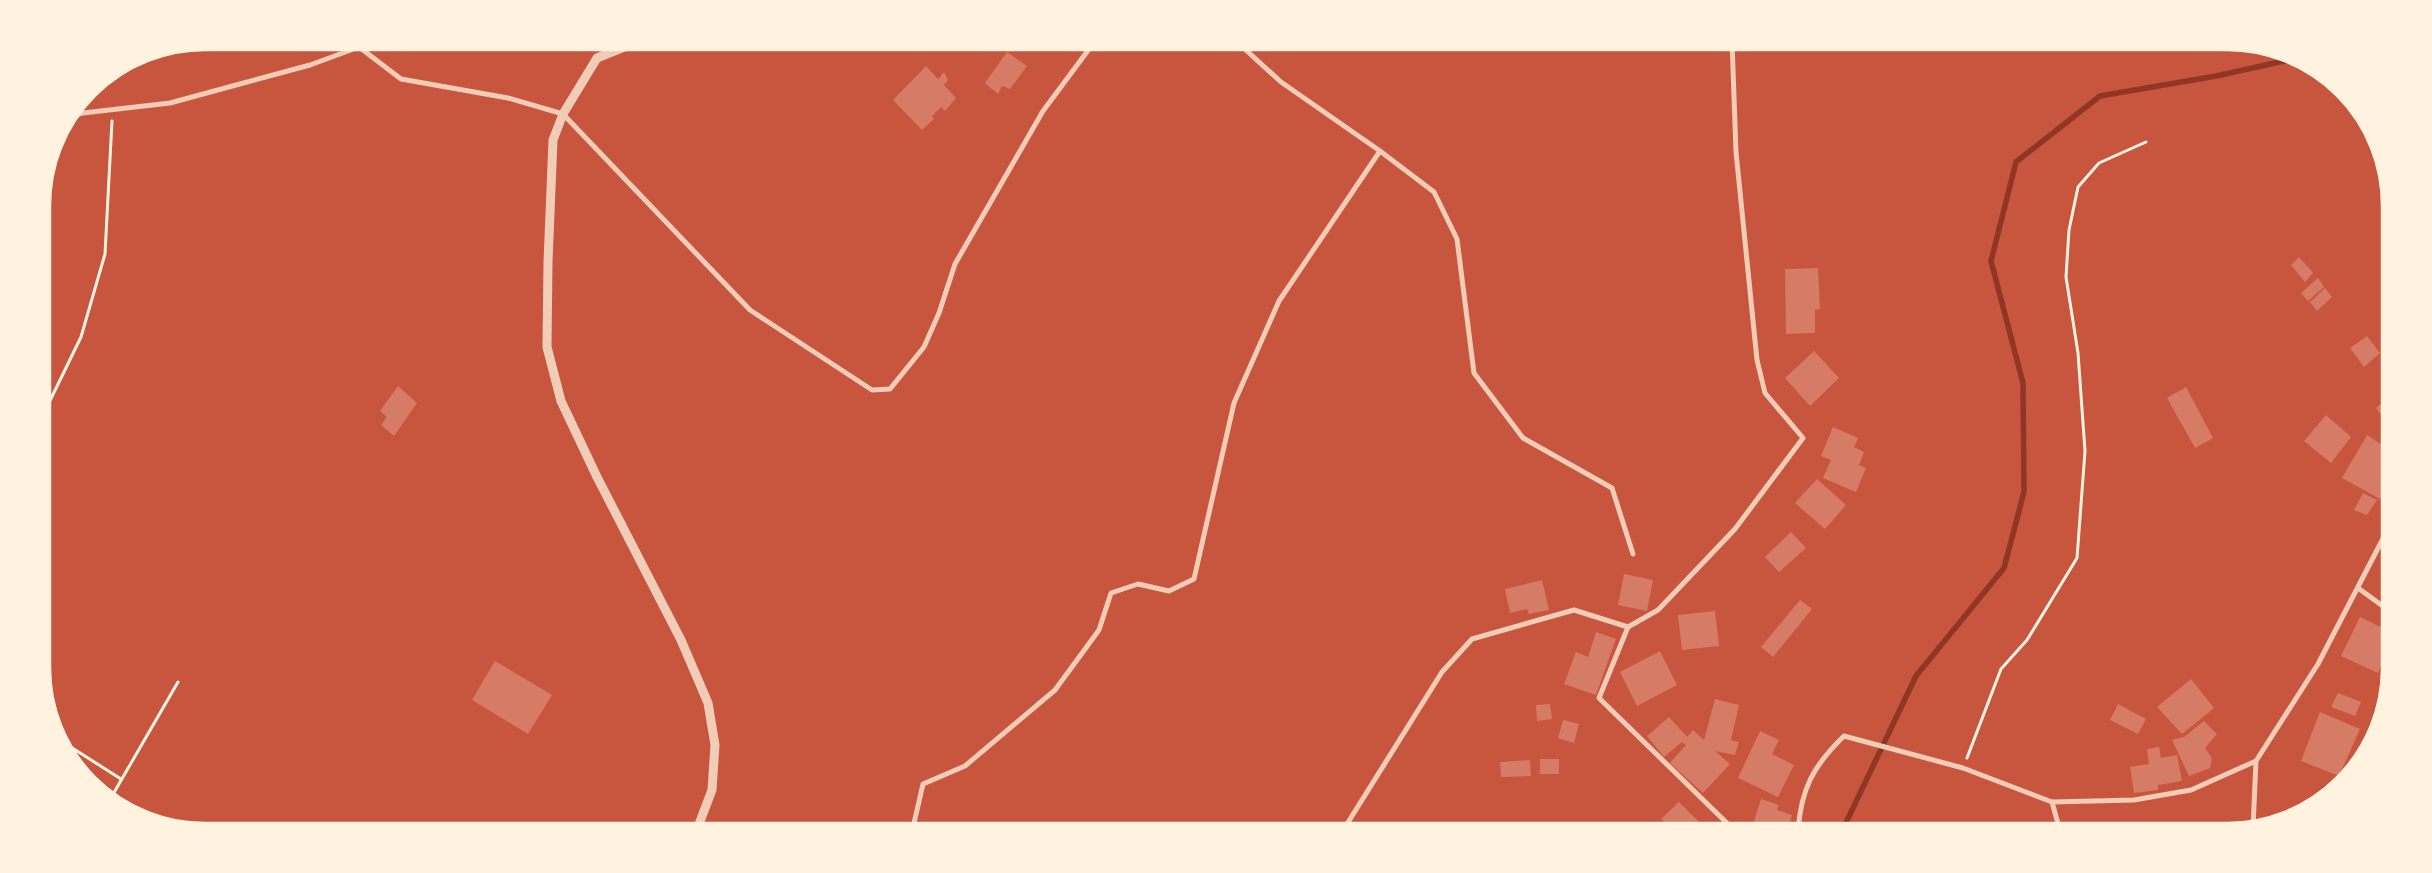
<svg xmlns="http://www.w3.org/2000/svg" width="2432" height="873" font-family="Montserrat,sans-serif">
  <rect width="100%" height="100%" fill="#c8553d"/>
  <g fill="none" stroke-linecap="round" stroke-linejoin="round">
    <!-- stream -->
    <path stroke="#8f3625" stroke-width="5.5" d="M1842,831L1916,676L2004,568L2024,492L2023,383L1991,261L2016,162L2100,96L2216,76L2293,59"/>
  </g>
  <!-- building -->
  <g fill="#d67c66">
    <path d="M1007,52L1027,66L1010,89L1002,86L998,94L985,83Z"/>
    <path d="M926,66L938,79L944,72L948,80L944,85L956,98L945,111L941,107L932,116L934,119L922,130L893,100Z"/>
    <path d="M2299,257L2313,273L2305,282L2291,265Z"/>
    <path d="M1818,268L1820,309L1815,310V333L1786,334L1785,269Z"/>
    <path d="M2318,278L2324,287L2308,301L2301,293Z"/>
    <path d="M2325,288L2332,297L2317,311L2310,302Z"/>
    <path d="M2367,336L2380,353L2364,367L2350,348Z"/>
    <path d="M1814,351L1839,378L1810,406L1785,378Z"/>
    <path d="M398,386L417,403L394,436L381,425L387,417L380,411Z"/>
    <path d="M2186,387L2213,438L2195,448L2167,398Z"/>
    <path d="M2390,396V427L2376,408Z"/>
    <path d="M2326,415L2351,437L2331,463L2304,441Z"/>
    <path d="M1833,427L1858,438L1854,447L1864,452L1859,465L1866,468L1856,492L1823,478L1831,460L1821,456Z"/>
    <path d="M2367,435L2390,450V483L2380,499L2342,478Z"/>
    <path d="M1817,479L1846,505L1825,529L1795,503Z"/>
    <path d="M2363,493L2377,500L2367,515L2354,510Z"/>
    <path d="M1791,532L1806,548L1779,572L1765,557Z"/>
    <path d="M1624,574L1653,580L1647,611L1618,605Z"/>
    <path d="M1542,580L1549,610L1529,614L1527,609L1510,613L1505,589Z"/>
    <path d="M1800,600L1812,609L1773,657L1761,647Z"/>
    <path d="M1715,611L1719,646L1682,650L1678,615Z"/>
    <path d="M2360,617L2391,632V645L2378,673L2341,656Z"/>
    <path d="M1596,632L1616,639L1596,695L1564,684L1576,652L1588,657Z"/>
    <path d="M1660,651L1677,685L1637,706L1620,672Z"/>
    <path d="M495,661L552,695L528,734L472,700Z"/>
    <path d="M2191,679L2214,708L2182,734L2157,707Z"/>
    <path d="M2338,693L2361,702L2355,716L2331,707Z"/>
    <path d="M1715,699L1739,705L1731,740L1739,742L1735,755L1715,751L1730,764L1703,793L1670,763L1686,745L1682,742L1664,757L1647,736L1669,717L1687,737L1693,730L1704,740Z"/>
    <path d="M1550,704L1552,719L1537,721L1536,705Z"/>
    <path d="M2118,704L2146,719L2138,734L2110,720Z"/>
    <path d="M2320,712L2360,729L2339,776L2301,761Z"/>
    <path d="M1563,720L1579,724L1574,743L1558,738Z"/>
    <path d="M2204,721L2217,734L2205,748L2212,758L2210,768L2189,776L2172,740L2184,737Z"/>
    <path d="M1760,731L1779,740L1772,754L1794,765L1778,797L1738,778Z"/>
    <path d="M2159,747L2161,758L2177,755L2182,781L2158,785V790L2134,793L2130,767L2149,764L2147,749Z"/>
    <rect x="1540" y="759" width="19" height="15"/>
    <path d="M1530,760L1531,776L1501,777L1500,762Z"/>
    <path d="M1761,799L1779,805L1777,810L1792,815L1787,831H1751Z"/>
    <path d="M1679,802L1709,832H1675L1661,819Z"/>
    <path d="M1658,821L1669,832H1649Z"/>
    <path d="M2106,822L2111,831H2085Z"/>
  </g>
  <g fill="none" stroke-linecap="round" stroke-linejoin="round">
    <!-- path -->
    <g stroke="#fff3e0" stroke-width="3">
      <path d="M43,415L81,337L105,254L112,121"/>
      <path d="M66,744L121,779"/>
      <path d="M1967,758L2001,669L2027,640L2077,558L2085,451L2078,353L2066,277L2069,230L2078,187L2099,163L2146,142"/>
      <path d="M112,796L178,682"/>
    </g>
    <!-- minor -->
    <g stroke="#f1ccb7" stroke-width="5">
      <path d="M1236,41L1281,82L1380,151L1434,192L1457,239L1474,373L1523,438L1612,488L1633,554"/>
      <path d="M1732,41L1736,152L1757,360L1765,393L1803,438L1735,529L1658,610L1628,627L1599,698L1735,831"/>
      <path d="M71,116L83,113L170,103L310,65L359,47L401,79L508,98L563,114L750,310L872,390L890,389L924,347L939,313L955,264L1043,111L1095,41"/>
      <path d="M2358,588L2391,612"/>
      <path d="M2052,802L2060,831"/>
      <path d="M2253,828L2256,761"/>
      <path d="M1798,831C1801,789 1813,766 1844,736L1963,768L2052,802L2134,800L2191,790L2256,761L2318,664L2390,525"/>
      <path d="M912,832L923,784L965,766L1055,690L1099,630L1111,593L1138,584L1169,591L1194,579L1234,403L1279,301L1380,151"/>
      <path d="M1342,832L1442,672L1472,639L1574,610L1628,627"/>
    </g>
    <!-- tertiary -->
    <path stroke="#f1ccb7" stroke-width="9" d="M639,41L597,58L563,114L553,140L548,262L547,347L561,401L597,477L681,640L708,703L715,745L712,790L696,832"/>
  </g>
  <!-- crop -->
  <path d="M0 0H2432V873H0ZM205 50H2227A155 155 0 0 1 2382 205V668A155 155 0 0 1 2227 823H205A155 155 0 0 1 50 668V205A155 155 0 0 1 205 50Z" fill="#fff3e0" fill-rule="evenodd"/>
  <path fill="none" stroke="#fff3e0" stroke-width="2.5" d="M205 50H2227A155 155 0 0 1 2382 205V668A155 155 0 0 1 2227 823H205A155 155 0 0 1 50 668V205A155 155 0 0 1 205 50Z"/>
</svg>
